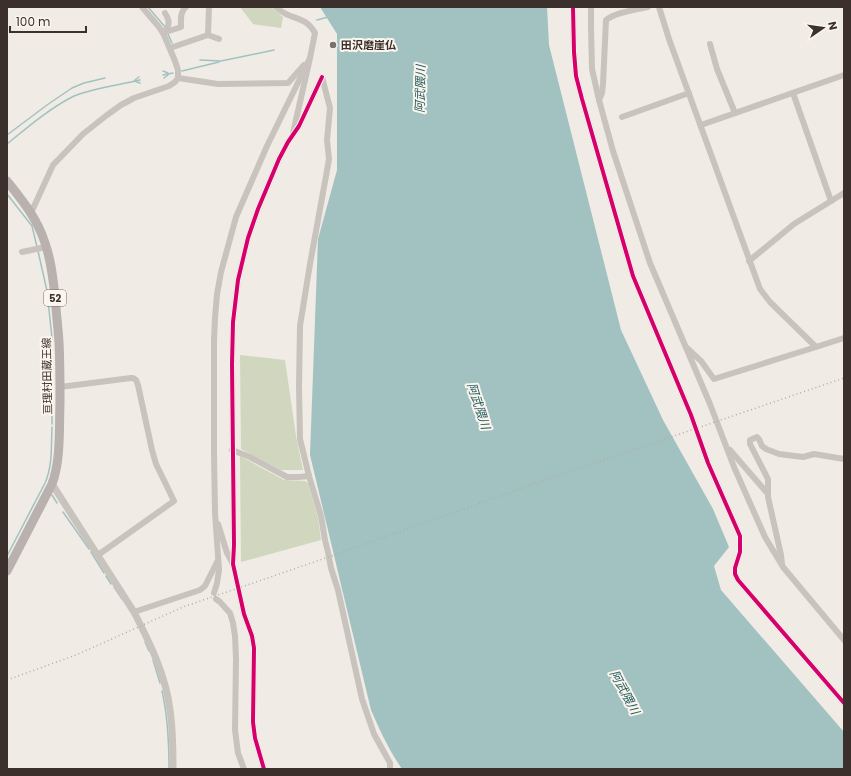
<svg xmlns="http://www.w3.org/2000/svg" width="851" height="776" font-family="Poppins,'Noto Sans JP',sans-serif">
  <rect width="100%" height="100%" fill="#f0ebe5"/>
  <!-- green -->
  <g fill="#d1d6bf">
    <path d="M240,7H271L283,17L281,28L253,24Z"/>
    <path d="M240,355L285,360L296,436L303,470H281L241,449Z"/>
    <path d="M240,456L284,480L305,481L308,483L318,518L321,540L241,562Z"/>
  </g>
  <!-- water -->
  <path fill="#a1c2c1" d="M320,7H547L549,45L621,330L663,420L713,509L729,547L714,566L721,590L844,732V769H402C389,750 380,731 371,710L310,455L318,239L337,170V34Z"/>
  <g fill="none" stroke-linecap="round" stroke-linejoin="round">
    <!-- stream -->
    <g stroke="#a1c2c1" stroke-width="1.5">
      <path d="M148,7L165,27"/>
      <path d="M317,20L328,17"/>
      <path d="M168,34L172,43"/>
      <path d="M200,60L221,61L274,50"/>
      <path d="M163,71L168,73"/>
      <path d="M182,71L219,62"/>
      <path d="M163,75L173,73"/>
      <path d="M164,78L168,75"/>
      <path d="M135,80L139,77"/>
      <path d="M134,81L140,83"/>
      <path d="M7,135L47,105L72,88L84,83L105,78"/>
      <path d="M7,144C28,127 50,108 74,96C93,88 119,85 140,80"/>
      <path d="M7,194L32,226L37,247"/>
      <path d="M38,251L47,291L52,338V424"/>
      <path d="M52,495L57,503"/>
      <path d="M63,512L89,549"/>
      <path d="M91,552L104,573"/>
      <path d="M7,556L45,483C53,465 51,445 52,427"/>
      <path d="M106,576L111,584"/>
      <path d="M114,587L122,599"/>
      <path d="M145,642L149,651"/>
      <path d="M153,660L160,683"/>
      <path d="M162,691C168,717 169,742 169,769"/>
    </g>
    <!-- minor -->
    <g stroke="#c9c3be" stroke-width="6">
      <path d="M276,7C279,10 282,12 286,14C299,20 307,19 315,33L310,58L293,133"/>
      <path d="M573,7L574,52L576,76L582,99L633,276L691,415L708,463L740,536V552L735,568V574L738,580L844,703"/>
      <path d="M591,7V28L592,69L599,100L613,151L650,263L710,404L734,467L765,537L783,567L844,640"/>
      <path d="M659,7L669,39L760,289L770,302L816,347L844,338"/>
      <path d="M164,32C170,25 170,21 165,13"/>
      <path d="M163,33L181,27C181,19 180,12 186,7"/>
      <path d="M208,35L219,39"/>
      <path d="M710,44L717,69L735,113"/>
      <path d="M170,48L208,35L209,7"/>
      <path d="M322,77L330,108L327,140L329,159L326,176L310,264L300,326L299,386L300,439L309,476L321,516L325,540L328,552L331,568L338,590L362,699L374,734L390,763V769"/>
      <path d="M178,78L218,84L288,83L304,65"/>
      <path d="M793,93L831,201"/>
      <path d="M599,100L602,93L603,84L606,20C616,12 635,10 648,7"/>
      <path d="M622,117L689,93"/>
      <path d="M701,125L844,75"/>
      <path d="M31,213L53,165L83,134L107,115L121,105L134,98L169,86L175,82L178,78V70L175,61L164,35L159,27L142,7"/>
      <path d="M22,252L46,247"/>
      <path d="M749,261L794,224L844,193"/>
      <path d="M687,348L701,361L714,379L816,347"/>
      <path d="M60,387L131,378H133L136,380L138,385L152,450L156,464L174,501L98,555"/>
      <path d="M232,450L250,457L287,477H299L309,476"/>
      <path d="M730,450L768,494"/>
      <path d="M218,524L227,553L233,564"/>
      <path d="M782,564L781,555L768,497V479L750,444V440L757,437L759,439L762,446L766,449L779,454L803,457L814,454L844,459"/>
      <path d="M214,593L217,583L219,570L215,513L214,453V340L215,318L217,294L221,272L236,217L267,146L310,58"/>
      <path d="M216,599L220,602L230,613L233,623L235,636L236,659L235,730L238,753L244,769"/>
      <path d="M134,612L200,590L205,586L218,560"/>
      <path d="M264,769L255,738L253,722L254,648L252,636L244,614L233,564L234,545L232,364L233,322L238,280L248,238L258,209L279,159L288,142L299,126L322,77"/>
    </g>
    <!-- tertiary -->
    <path stroke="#c9c3be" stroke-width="7" d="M52,484L134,612C150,643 166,676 170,710C173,730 173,749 173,769"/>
    <!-- primary -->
    <path stroke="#b8b1ad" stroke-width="9" d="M7,181C22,200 37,218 45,243C51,260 53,278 55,296C56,311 58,327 59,342C60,362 60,382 60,403C59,429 61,460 52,484L7,571"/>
    <!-- rail -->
    <path stroke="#b1aca8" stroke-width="1.5" stroke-dasharray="1 3" stroke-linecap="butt" d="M7,680L76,655L183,607L320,560L548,479L844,378"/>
    <!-- cycleway casing -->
    <g stroke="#fbf5ee" stroke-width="6">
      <g id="cycleway">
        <path d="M573,7L574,52L576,76L582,99L633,276L691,415L708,463L740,536V552L735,568V574L738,580L844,703"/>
        <path d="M264,769L255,738L253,722L254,648L252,636L244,614L233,564L234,545L232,364L233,322L238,280L248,238L258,209L279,159L288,142L299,126L322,77"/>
      </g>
    </g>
    <!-- cycleway -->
    <use href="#cycleway" stroke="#d6006c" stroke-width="4"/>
  </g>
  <!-- markers -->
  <circle fill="#7a716c" stroke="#fbf5ee" stroke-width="1.5" cx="333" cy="45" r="4"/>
  <g text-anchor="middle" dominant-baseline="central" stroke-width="4" stroke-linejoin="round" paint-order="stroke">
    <!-- shield labels -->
    <rect fill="#fbf5ee" stroke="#756b66" stroke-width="1" x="44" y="290" width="22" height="16" rx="3"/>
    <g font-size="10" font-weight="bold" fill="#3b302b">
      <text x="55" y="298">52</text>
    </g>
    <!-- poi labels -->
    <g font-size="11" font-weight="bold" fill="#3b302b" stroke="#fbf5ee" text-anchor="start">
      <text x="341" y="45">田沢磨崖仏</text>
    </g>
    <!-- street labels -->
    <g font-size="11" fill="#3b302b" stroke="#fbf5ee">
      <text transform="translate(47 376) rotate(-91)">亘理村田蔵王線</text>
    </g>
    <!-- water labels -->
    <g font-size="12" font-style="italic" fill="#1f5a5e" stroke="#fbf5ee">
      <text transform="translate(420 89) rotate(-89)">阿武隈川</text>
      <text transform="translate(479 406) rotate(72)">阿武隈川</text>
      <text transform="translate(625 692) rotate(62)">阿武隈川</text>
    </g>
  </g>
  <!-- border -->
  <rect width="851" height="776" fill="none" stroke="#3b302b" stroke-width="16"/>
  <!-- north arrow -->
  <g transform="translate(823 28) rotate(77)" stroke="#fbf5ee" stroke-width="3" paint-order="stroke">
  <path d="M0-3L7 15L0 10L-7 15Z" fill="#3b302b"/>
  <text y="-6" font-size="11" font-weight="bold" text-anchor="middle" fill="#3b302b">N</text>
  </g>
  <!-- scale -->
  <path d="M10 26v6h76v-6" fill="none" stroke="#3b302b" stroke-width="2"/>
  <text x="16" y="26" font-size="12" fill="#3b302b" stroke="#fbf5ee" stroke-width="3" paint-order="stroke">100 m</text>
</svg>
